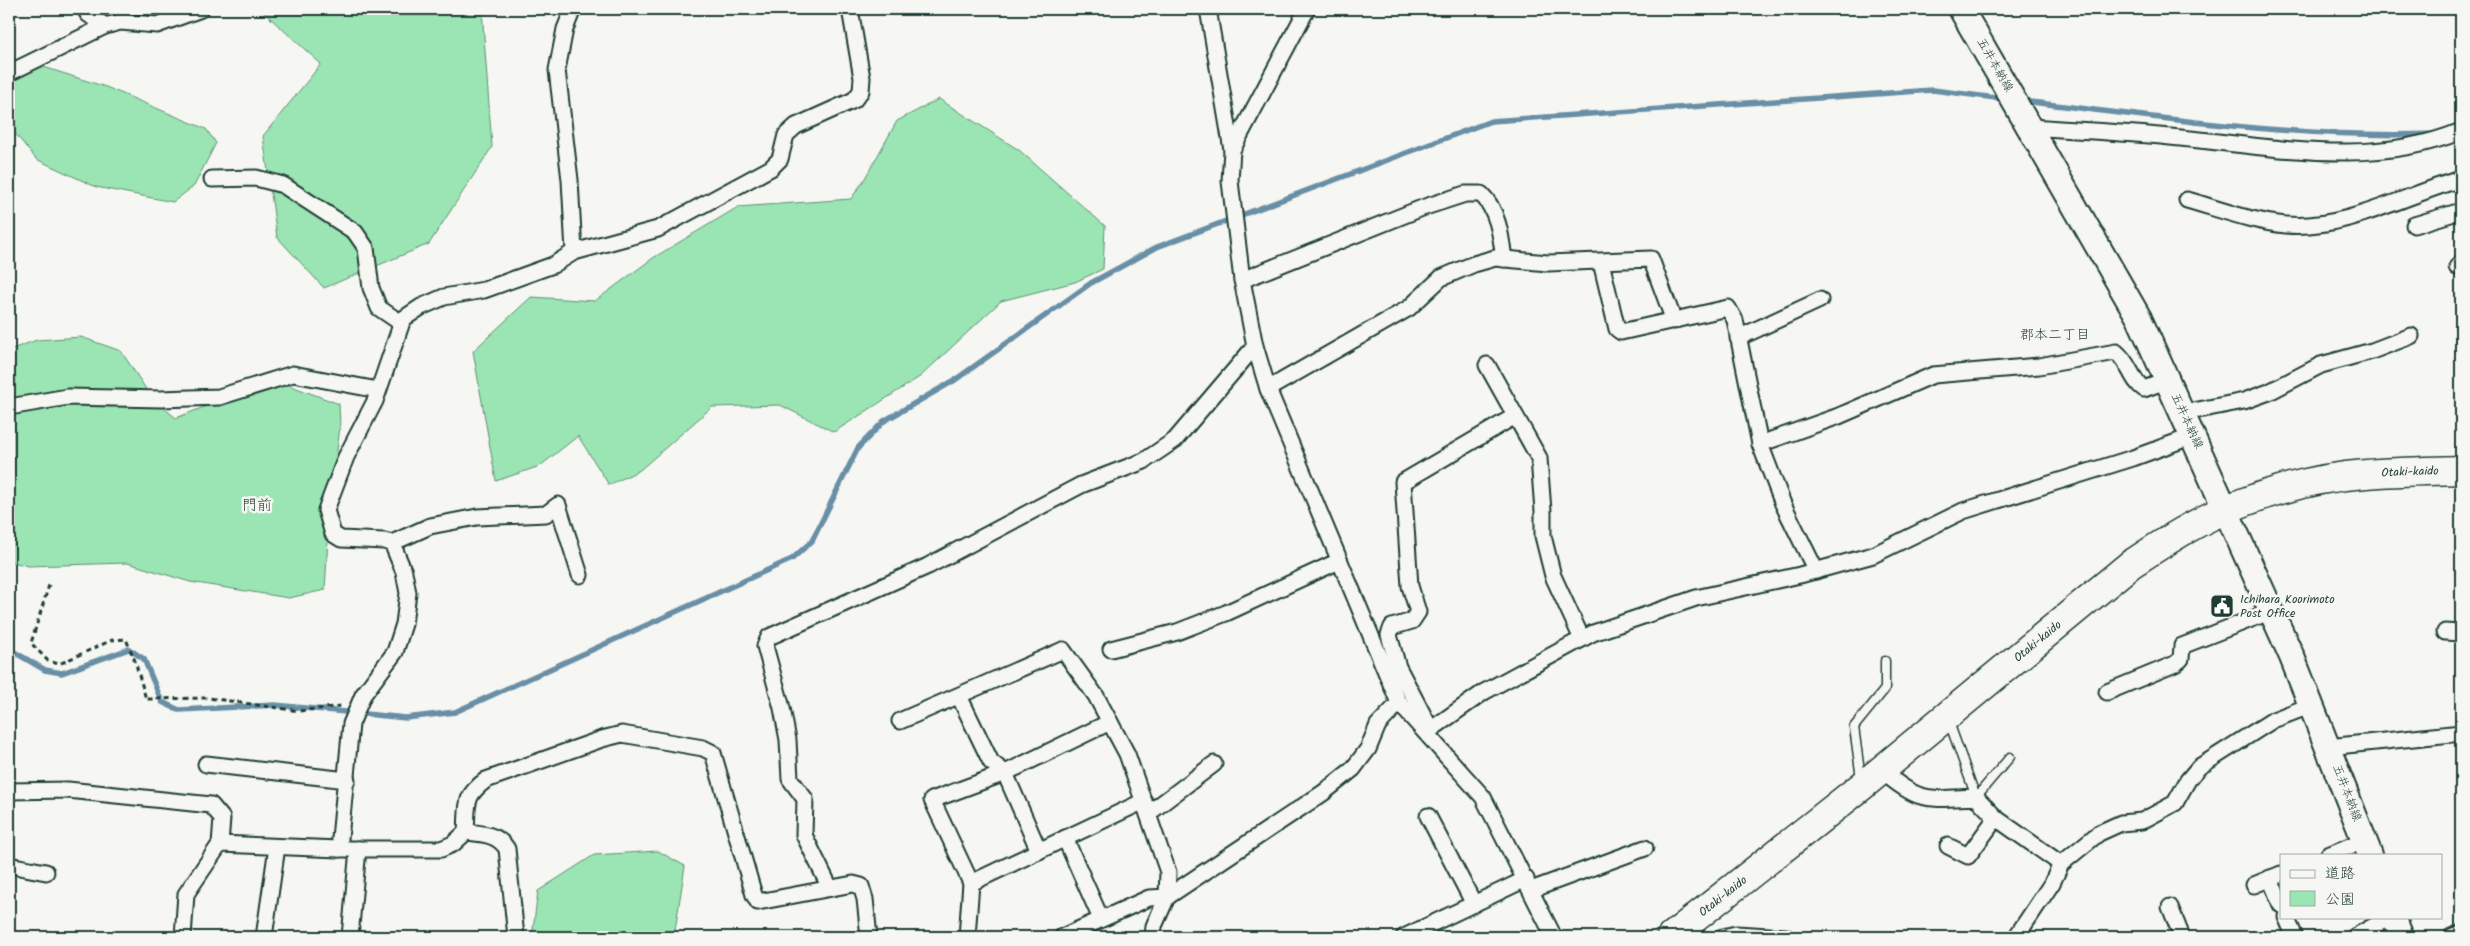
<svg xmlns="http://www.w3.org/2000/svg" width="2470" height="946" font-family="Kalam,'Klee One',sans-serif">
  <rect width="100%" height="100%" fill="#f6f6f2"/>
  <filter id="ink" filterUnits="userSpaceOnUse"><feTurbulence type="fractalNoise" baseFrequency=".02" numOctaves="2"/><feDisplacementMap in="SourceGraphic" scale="10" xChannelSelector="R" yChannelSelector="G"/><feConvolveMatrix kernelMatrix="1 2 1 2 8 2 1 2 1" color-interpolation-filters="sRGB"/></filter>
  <g filter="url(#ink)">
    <!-- green -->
    <g fill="#9be4b3" stroke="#5d9074">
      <path d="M260,9H482L492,147L429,244L324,288L277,237L263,136L321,64Z"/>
      <path d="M22,60L106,87L206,129L216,143L194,186L173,202L96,187L36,159L9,126V72Z"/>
      <path d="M939,99L1019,150L1105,226L1103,269L1075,282L1001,301L921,376L834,432L780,405L712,407L640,470L609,485L578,436L540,466L496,481L473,351L531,297L595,301L653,258L738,207L851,199L864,180L897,121Z"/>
      <path d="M81,337L121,351L152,398L176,418L245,391L286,384L339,404L340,427L330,505L325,590L289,598L190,582L128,563L28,566L9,561V350L37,340Z"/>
      <path d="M658,851L685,866L674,937H532L538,891L594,855Z"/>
    </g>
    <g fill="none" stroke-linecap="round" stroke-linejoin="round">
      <!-- stream -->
      <g stroke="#678fa6" stroke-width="5.5">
        <path d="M2021,101C2158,117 2296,139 2435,134"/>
        <path d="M9,649L45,670L62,673L129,649L144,659L162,702L179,710L275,705L406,718L455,712L792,559L812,541L858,448L884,421L955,380L1091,283L1157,247L1491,121L1933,90L2004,99"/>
      </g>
      <!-- lane casing -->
      <g stroke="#1f3d34" stroke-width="11">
        <g id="lane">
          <path d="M1949,722L1976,797L2010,757"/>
          <path d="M1861,779L1854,727L1885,689V661"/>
        </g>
      </g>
      <!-- street casing -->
      <g stroke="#1f3d34" stroke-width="19">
        <g id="street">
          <path d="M85,9L88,14L105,26L120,22L157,25L201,9"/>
          <path d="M573,9L565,29L557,70L570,180L574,252"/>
          <path d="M1208,9L1232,150"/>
          <path d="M1307,9L1232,150L1230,181L1242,280L1255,346L1268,389L1399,703L1483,797L1554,937"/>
          <path d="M9,73L105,26"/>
          <path d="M2031,127C2084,131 2137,133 2190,139C2280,148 2375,167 2461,131"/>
          <path d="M212,179L256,178L283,185L355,232L366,248L371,288L379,308L401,323"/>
          <path d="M2187,200C2219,209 2253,222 2286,225C2345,230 2405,195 2461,179"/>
          <path d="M2414,225L2461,211"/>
          <path d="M1601,262L1617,329L1621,332L1728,308L1735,320L1760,444L1783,504L1816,571"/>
          <path d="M2457,267L2461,264"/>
          <path d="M1242,280L1422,208L1465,194H1481C1498,210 1501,236 1504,259"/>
          <path d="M1738,338L1820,300"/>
          <path d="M1487,365L1539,458L1543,511V536L1553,576L1582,639"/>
          <path d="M1268,389L1409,308L1441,278L1474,264L1495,258L1548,263L1651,259L1674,321"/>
          <path d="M9,407L68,397L161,399L219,397L293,374L378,390"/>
          <path d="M2183,413L2244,401L2269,392L2321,365L2372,351L2411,336"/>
          <path d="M1760,444L1839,416L1933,375L2039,366L2116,352C2130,363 2131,380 2144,389L2168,380"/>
          <path d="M392,543L430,526L477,517L546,514L558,505L580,575"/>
          <path d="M2445,632L2461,633"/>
          <path d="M1111,649L1177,632L1226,613L1339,561"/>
          <path d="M2107,692L2175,664L2181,659L2182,646L2272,611"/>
          <path d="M959,696L991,762L1005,773L1039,851"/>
          <path d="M900,721L1063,650L1096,696L1127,754L1168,872L1167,897L1154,926L1153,937"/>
          <path d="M1431,730L1398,667L1389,635L1392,627L1412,621L1418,612L1410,586L1403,482L1515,416"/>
          <path d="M1426,733L1484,692L1593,633L1696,598L1800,575L1873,555L1963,511L2133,458L2193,436"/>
          <path d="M2328,747L2461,733"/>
          <path d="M206,764L347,780"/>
          <path d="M1881,770C1920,804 1927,799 1976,797L1996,818L2061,864"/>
          <path d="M9,791L68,790L211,805L222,818L220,844L186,894L183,937"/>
          <path d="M1149,813L1214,764"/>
          <path d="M1428,816L1474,904"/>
          <path d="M466,832C483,834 498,834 507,849L516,937"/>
          <path d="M1065,838L1101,919"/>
          <path d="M220,844L339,849H441L453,844L466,832C468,805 463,797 486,780L602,739L622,734L703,748L713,753L754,895L758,902L853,884L861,886L865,899L869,937"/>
          <path d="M1948,846L1968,856L1996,818"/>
          <path d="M339,849L351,724L363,695L395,652L404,624L408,593L404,572L392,543L384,541L341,539L333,534L326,510L346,457L375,401L403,319L421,307L444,297L484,290L553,265L574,252L658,229L771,168L780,159L786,135L796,126L854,100L861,91L862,78L850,9"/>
          <path d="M2328,855L2364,840"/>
          <path d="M9,865L46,872"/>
          <path d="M2270,878L2281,905"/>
          <path d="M971,883L1144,801"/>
          <path d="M2254,885L2281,874"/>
          <path d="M830,888L804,835L805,799L790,779L788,740L782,708L765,646L769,637L928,566L1081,485L1144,461L1175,440L1255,346"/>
          <path d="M1531,890L1645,848"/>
          <path d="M2170,907L2182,937"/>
          <path d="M2286,917L2295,937"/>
          <path d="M264,937L277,847"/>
          <path d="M350,937L358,849"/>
          <path d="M967,937L971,883L932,800L1005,773L1110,722"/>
          <path d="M1062,937L1149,898L1167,897L1323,793L1353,769L1368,749L1378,725L1399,703"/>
          <path d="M1404,937L1526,879"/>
          <path d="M1723,937L1736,934L1786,937"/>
          <path d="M2016,937L2052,883L2061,864L2099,833L2121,823L2142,821L2175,803L2188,780L2199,767L2273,720L2312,705"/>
          <path d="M2354,937L2390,917"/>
          <path d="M2451,937L2461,933"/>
        </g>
      </g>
      <!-- primary casing -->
      <g stroke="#1f3d34" stroke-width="28">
        <g id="primary">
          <path d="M1961,9L2139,318L2292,657L2370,855"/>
          <path d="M2393,917L2401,937"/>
        </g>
      </g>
      <!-- highway casing -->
      <g stroke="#1f3d34" stroke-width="31">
        <g id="highway">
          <path id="s1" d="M1671,937L1862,786L2131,564C2162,544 2193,523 2227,509C2270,491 2320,477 2366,474C2398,471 2430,471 2461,470"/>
        </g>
      </g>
      <!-- path -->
      <path stroke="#1f3d34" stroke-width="3" stroke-dasharray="5 4" stroke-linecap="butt" d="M49,585L31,643L48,661L59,664L112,640L126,639L135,661L146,699L209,698L299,711L341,706"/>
      <!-- lane -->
      <use href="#lane" stroke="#f6f6f2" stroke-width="8"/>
      <!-- street -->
      <use href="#street" stroke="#f6f6f2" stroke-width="15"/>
      <!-- primary -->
      <use href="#primary" stroke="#f6f6f2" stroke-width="24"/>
      <!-- highway -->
      <use href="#highway" stroke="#f6f6f2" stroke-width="28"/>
    </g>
  </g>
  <!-- icons -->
  <defs>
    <g id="civic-square" transform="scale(1.25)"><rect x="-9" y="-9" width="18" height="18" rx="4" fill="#1f3d34" stroke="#f6f6f2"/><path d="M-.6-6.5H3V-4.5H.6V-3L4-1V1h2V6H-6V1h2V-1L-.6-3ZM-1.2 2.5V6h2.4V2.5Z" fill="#fff"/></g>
  </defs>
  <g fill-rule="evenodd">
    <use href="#civic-square" x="2222" y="606"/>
  </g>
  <g text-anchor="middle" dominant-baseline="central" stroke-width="5" stroke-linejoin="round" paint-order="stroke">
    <!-- street labels -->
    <g font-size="12" fill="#1f3d34" stroke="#f6f6f2">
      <text transform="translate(1995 65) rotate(60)">五井本納線</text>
      <text transform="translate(2187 421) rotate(65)">五井本納線</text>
      <text stroke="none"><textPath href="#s1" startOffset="891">Otaki-kaido</textPath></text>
      <text stroke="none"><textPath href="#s1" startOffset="471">Otaki-kaido</textPath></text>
      <text transform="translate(2347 793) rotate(69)">五井本納線</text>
      <text stroke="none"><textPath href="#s1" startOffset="66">Otaki-kaido</textPath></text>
    </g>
    <!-- poi labels -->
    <g font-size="12" fill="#1f3d34" stroke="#f6f6f2" text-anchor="start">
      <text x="2240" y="599">Ichihara Koorimoto<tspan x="2240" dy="14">Post Office</tspan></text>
    </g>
    <!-- neighbourhood labels -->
    <g font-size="14" fill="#1f3d34" stroke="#f6f6f2">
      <text x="2055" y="335">郡本二丁目</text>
    </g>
    <!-- quarter labels -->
    <g font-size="15" fill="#1f3d34" stroke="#f6f6f2">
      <text x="257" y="506">門前</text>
    </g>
  </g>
  <!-- margin -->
  <rect width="2470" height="946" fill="none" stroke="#f6f6f2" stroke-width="30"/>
  <rect x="15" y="15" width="2440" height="916" fill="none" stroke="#1f3d34" stroke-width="2" filter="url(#ink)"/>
  <!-- legend -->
  <rect x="2280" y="854" width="162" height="65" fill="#f6f6f2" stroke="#a0aca6"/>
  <rect x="2290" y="870" width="25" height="8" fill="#f6f6f2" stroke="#a0aca6"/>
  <text x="2325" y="878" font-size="15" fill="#1f3d34">道路</text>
  <rect x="2290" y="891" width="25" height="15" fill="#9be4b3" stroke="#a0aca6"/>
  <text x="2325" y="904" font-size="15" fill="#1f3d34">公園</text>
</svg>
